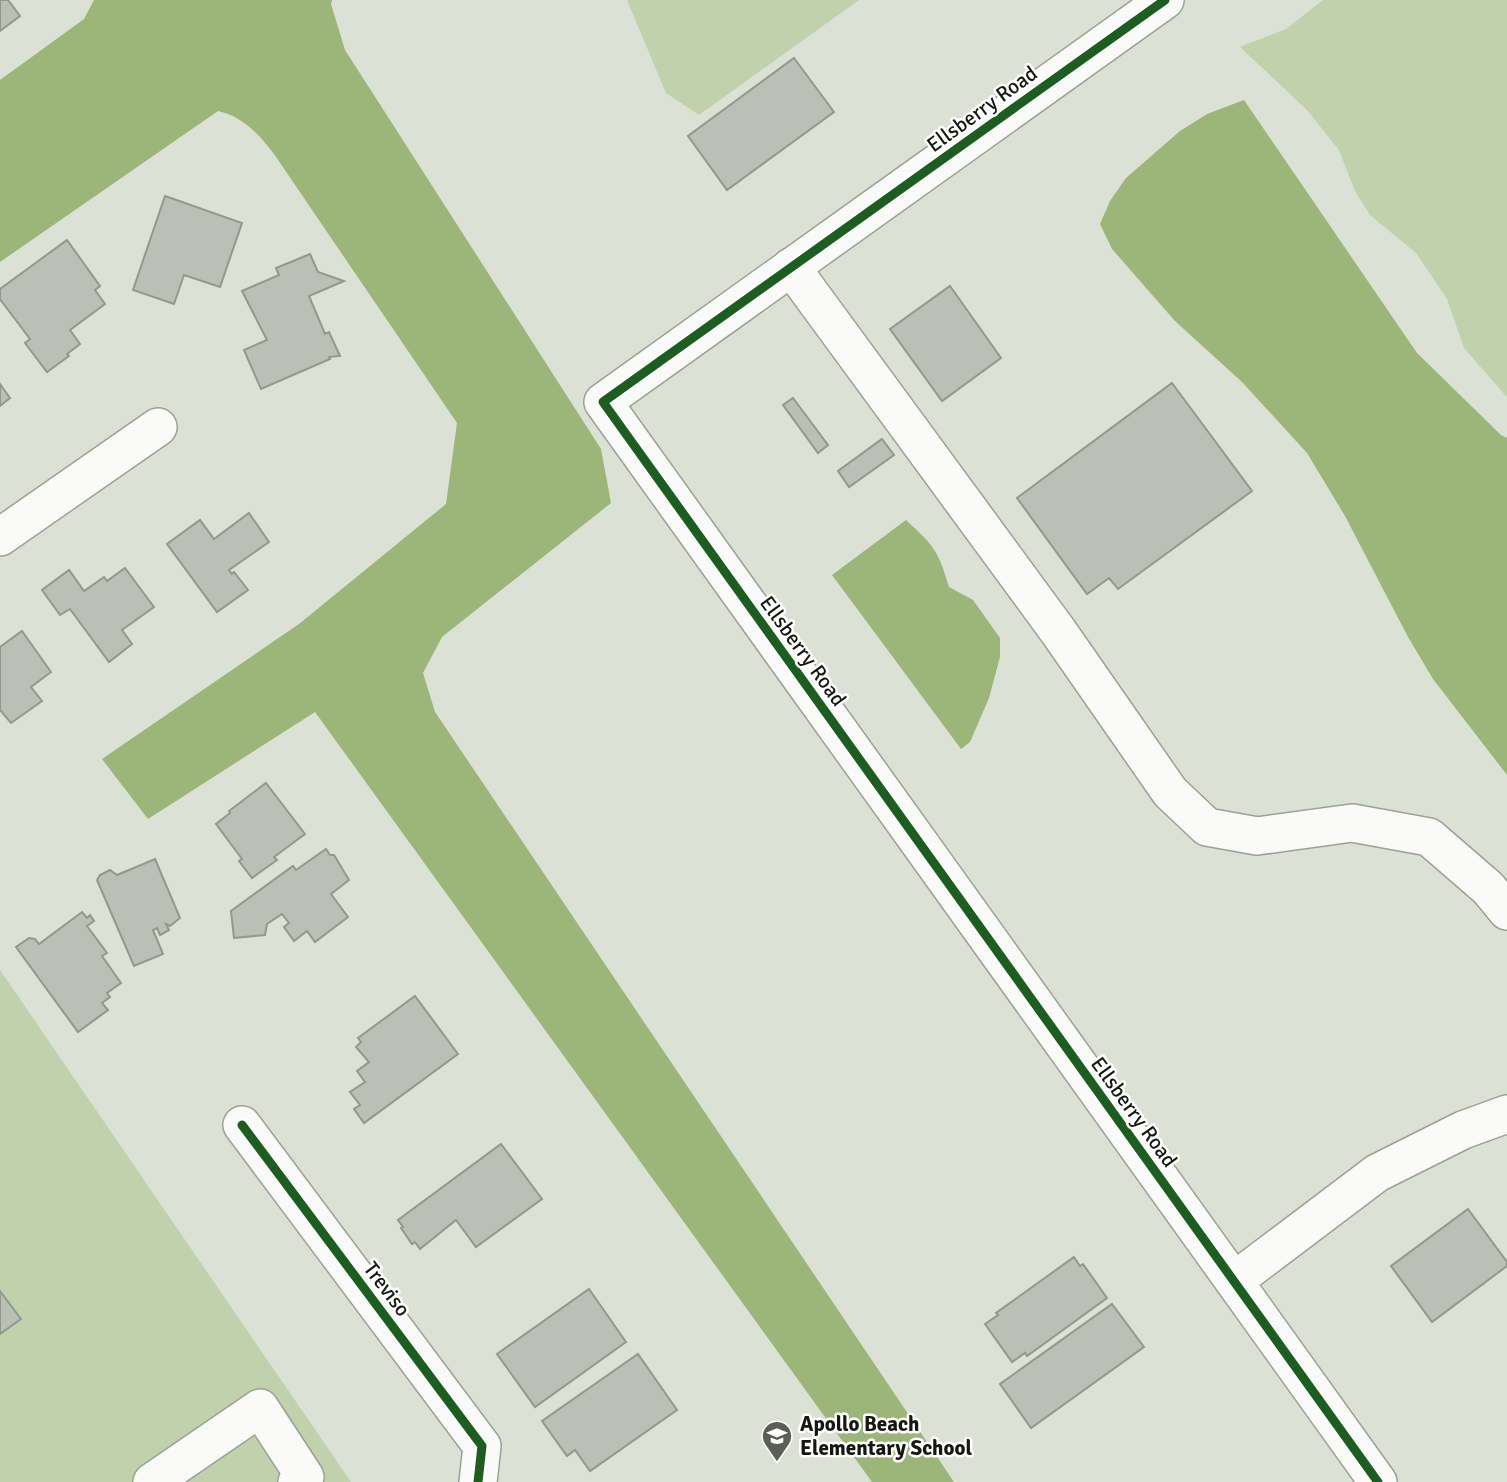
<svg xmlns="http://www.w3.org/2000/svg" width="1507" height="1482" font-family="Signika,sans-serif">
  <rect width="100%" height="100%" fill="#dbe1d4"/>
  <!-- green -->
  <g fill="#c0d1ac">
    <path d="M627,0H859L699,115L666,93Z"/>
    <path d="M1323,0H1507V397L1464,348L1447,299L1416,253L1370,215L1355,191L1339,150L1307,110L1240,47L1286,29Z"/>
    <path d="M0,970L351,1482H0Z"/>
  </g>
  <!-- water -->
  <g fill="#9bb678">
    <path d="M94,0H332L331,4L345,50L601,449L611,503L442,637L423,673L435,712L954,1482H872L315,712L148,819L102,759L299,624L446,504L457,423L274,154C259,134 242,116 218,111L0,262V80L84,19Z"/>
    <path d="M1244,100L1417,353L1501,435L1507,438V775L1433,679L1408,637L1345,516L1307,453L1242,382L1175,321L1112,249L1100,224L1110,201L1126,178L1180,131L1207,114Z"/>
    <path d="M906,520C934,546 938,550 949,587L973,600L1000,638V657L989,698L970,742L961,749L832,575Z"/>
  </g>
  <!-- building -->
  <g fill="#bbc0b6" stroke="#93988e" stroke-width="2">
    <path d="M0,0H8L20,16L0,31Z"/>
    <path d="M794,58L834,112L727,190L688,136Z"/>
    <path d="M165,196L242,223L220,287L184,275L174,304L133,290Z"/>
    <path d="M67,240L100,286L95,290L105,304L70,330L80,344L67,354L69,356L47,372L25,343L30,339L0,299V289Z"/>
    <path d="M310,254L318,272L344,281L309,296L325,334L329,332L340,356L329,357L330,359L261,389L244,350L267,340L242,291L279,275L276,268Z"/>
    <path d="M950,286L1001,358L942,401L890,329Z"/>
    <path d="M1172,383L1252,491L1118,589L1109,578L1087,594L1017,498Z"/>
    <path d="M0,384L10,398L0,406Z"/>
    <path d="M793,398L828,445L818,453L783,405Z"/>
    <path d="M882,439L894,455L849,487L838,471Z"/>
    <path d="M249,513L269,542L229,570L232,574L234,572L248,590L217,612L167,544L200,520L214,539Z"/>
    <path d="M125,568L154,607L122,630L132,644L109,662L70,609L60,615L42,590L69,570L84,591L104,577L107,581Z"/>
    <path d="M22,631L51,672L31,687L42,701L11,723L0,710V647Z"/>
    <path d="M266,783L305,834L274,857L277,860L252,878L239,861L242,859L216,824L230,813L229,811Z"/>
    <path d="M326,849L330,855H334L349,880L331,894L348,917L315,942L307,931L294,941L284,927L289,923L282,914L267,924L265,935L234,938L231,911L293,866L296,870Z"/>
    <path d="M155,859L180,918L170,926L166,924L169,930L160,935L157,928L153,930L163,954L134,966L97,880L100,875L110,870L117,875Z"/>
    <path d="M82,912L87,918L90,915L94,921L87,926L107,953L102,956L121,983L107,993L110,997L102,1003L108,1010L78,1032L16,947L29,938L35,939L39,944Z"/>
    <path d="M415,996L458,1054L364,1123L354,1109L360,1105L350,1092L365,1082L357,1071L369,1062L356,1047L361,1042L358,1038Z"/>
    <path d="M501,1144L542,1199L476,1247L456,1220L420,1249L415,1242L412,1244L401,1228L403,1227L398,1220Z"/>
    <path d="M1468,1209L1507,1262V1266L1432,1322L1391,1266Z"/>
    <path d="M1074,1257L1080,1266L1083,1264L1107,1298L1027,1356L1025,1353L1012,1362L985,1324L998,1315L996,1313Z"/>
    <path d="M589,1289L626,1342L535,1407L497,1354Z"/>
    <path d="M0,1291L21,1319L0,1334Z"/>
    <path d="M1112,1304L1144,1347L1031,1428L1000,1384Z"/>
    <path d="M638,1354L677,1410L590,1471L575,1450L567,1456L542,1421Z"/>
  </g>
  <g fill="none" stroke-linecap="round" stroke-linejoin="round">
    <!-- minor casing -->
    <g stroke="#9ca196" stroke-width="40">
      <g id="minor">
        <path d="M1165,0L603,402L1378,1482"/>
        <path d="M791,267L1058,631L1170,792L1207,827L1257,836L1352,823L1429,837L1488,888L1507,911"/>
        <path d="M0,537L158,427"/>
        <path d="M242,1125L482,1446L478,1482"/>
        <path d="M1234,1281L1377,1173L1463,1130L1507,1114"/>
        <path d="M152,1482L260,1408L305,1477L297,1482"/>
      </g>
    </g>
    <!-- minor -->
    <use href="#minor" stroke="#fafaf9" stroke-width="37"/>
    <!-- cycleway casing -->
    <g stroke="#fff" stroke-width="13">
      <g id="cycleway">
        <path d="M1165,0L603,402L1378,1482"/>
        <path d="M242,1125L482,1446L478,1482"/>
      </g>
    </g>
    <!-- cycleway -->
    <use href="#cycleway" stroke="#1b5e20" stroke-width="9"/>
  </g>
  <!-- icons -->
  <defs>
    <g id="school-pin" transform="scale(1.575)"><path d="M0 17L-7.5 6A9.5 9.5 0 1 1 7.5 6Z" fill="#5a5e55" stroke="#fff"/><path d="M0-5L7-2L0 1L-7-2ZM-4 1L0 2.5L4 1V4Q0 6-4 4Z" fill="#fff"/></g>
  </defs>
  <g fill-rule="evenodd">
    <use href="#school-pin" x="777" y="1436"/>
  </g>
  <g text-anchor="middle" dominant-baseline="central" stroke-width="5" stroke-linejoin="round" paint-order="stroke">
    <!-- street labels -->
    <g font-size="21" fill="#141810" stroke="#fff">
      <text transform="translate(982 109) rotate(-36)">Ellsberry Road</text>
      <text transform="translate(803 651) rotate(54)">Ellsberry Road</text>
      <text transform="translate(1134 1112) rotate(54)">Ellsberry Road</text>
      <text transform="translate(387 1289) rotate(53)">Treviso</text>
    </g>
    <!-- poi labels -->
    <g font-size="21" font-weight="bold" fill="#141810" stroke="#fff" text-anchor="start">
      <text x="800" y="1424">Apollo Beach<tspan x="800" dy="24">Elementary School</tspan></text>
    </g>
  </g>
</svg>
